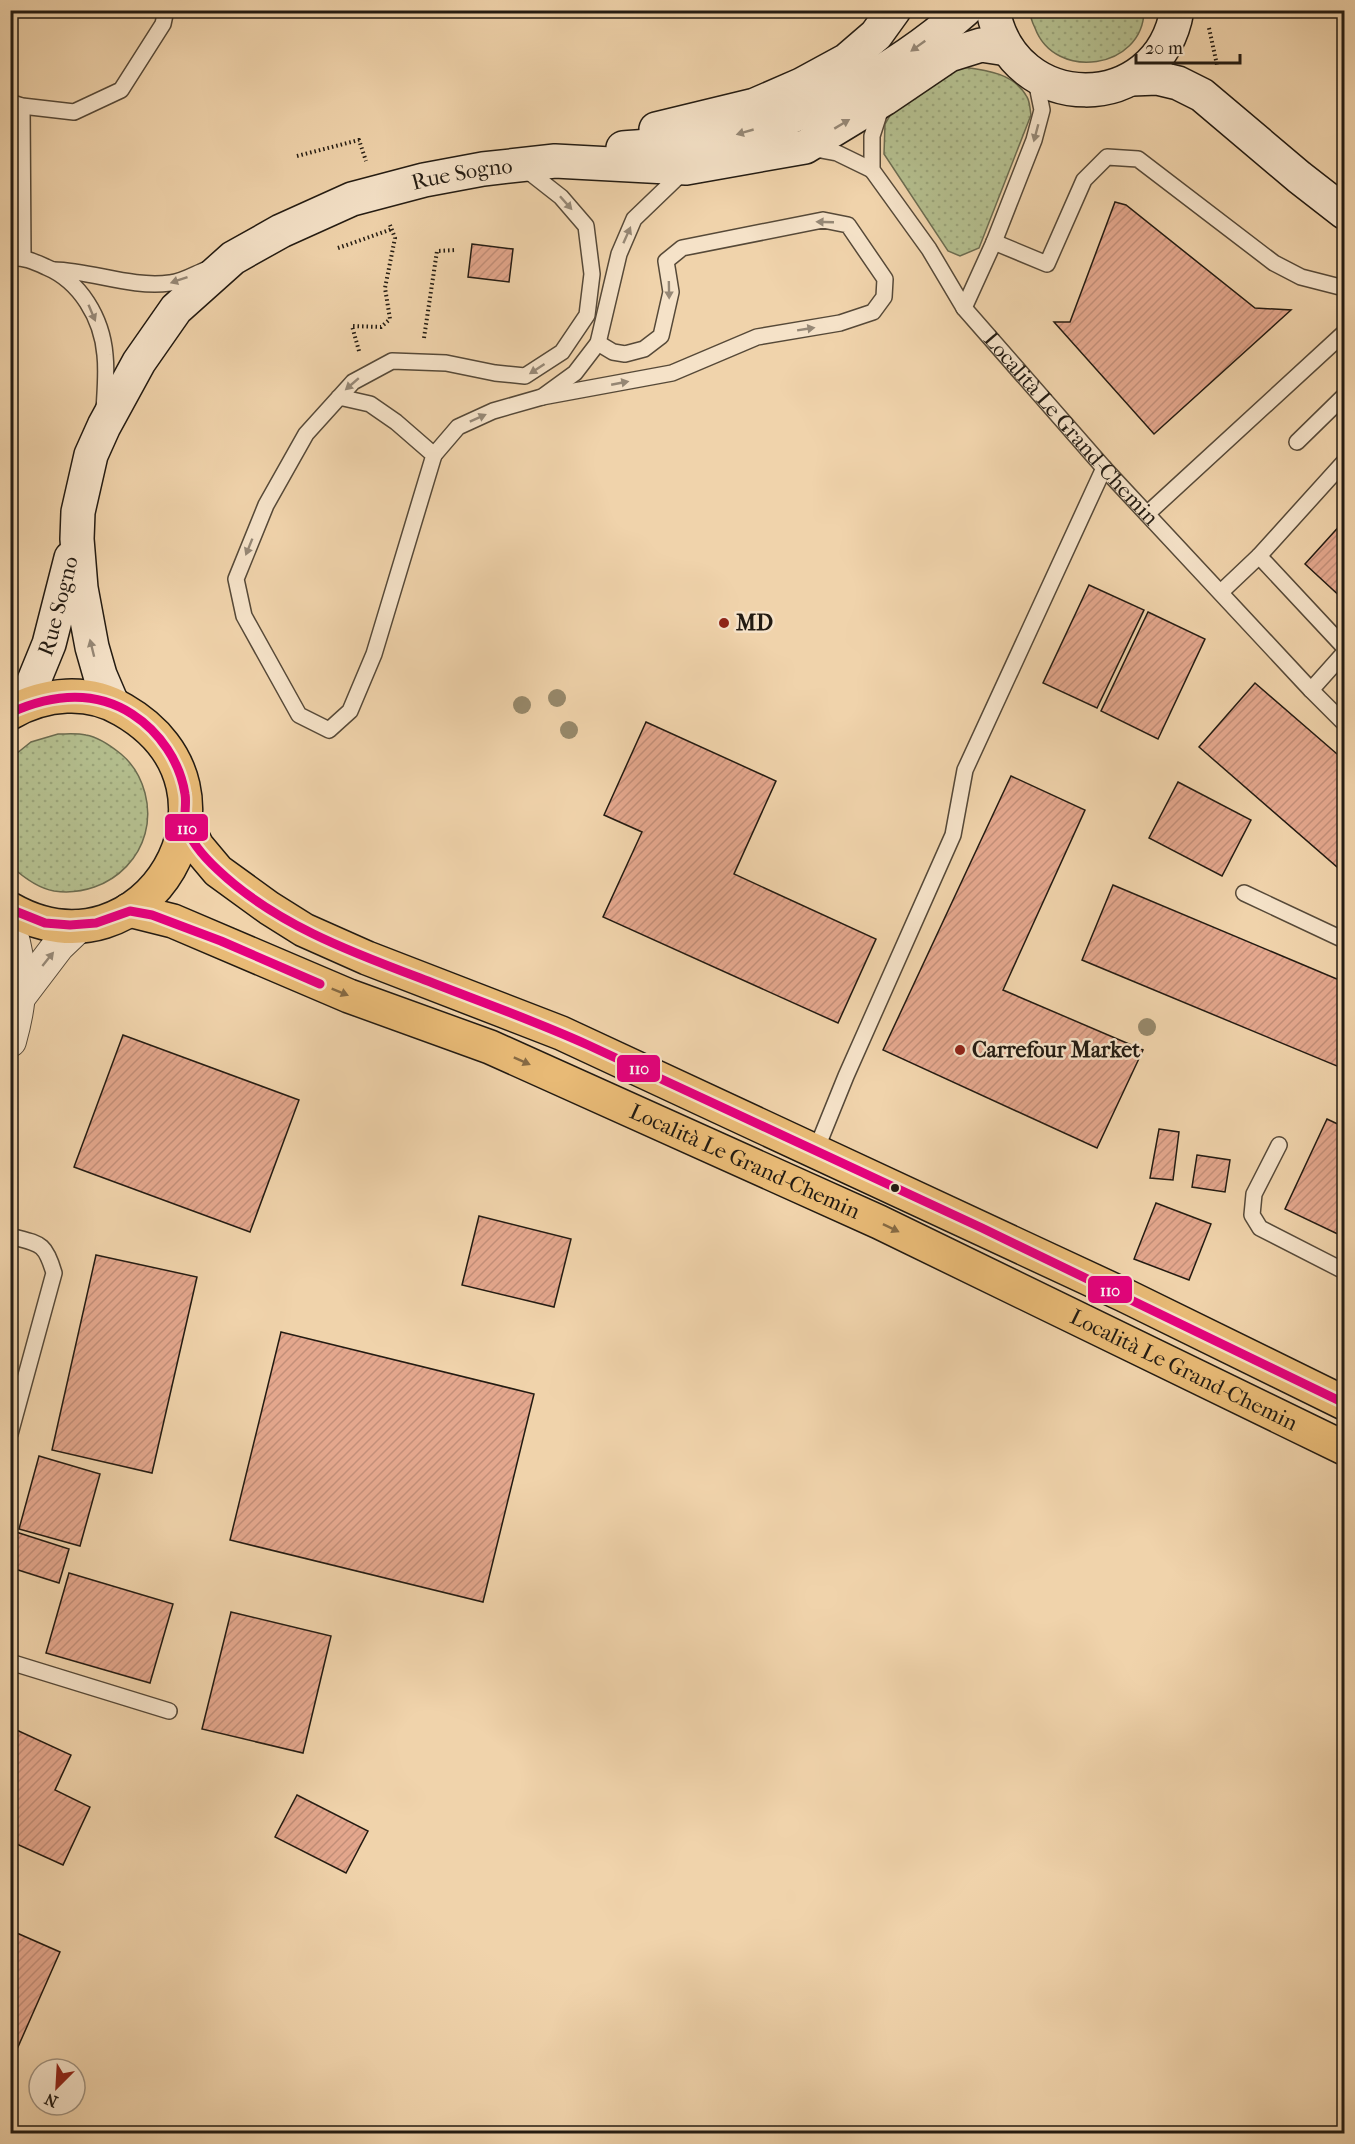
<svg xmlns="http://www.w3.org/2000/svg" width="1355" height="2144" font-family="'IM FELL French Canon',serif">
  <defs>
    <pattern id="grass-dots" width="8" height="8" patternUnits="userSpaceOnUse" patternTransform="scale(1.5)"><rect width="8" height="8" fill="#b4be8e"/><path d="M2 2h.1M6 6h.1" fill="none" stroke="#9aa379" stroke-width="1.8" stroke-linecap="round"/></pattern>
    <pattern id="building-hatch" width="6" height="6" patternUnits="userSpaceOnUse" patternTransform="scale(1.5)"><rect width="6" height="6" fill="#e4a78d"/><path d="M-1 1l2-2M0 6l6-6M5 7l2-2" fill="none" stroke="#c38f79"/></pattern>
  </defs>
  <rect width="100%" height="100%" fill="#f0d3ab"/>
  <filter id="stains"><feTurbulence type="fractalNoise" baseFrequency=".00333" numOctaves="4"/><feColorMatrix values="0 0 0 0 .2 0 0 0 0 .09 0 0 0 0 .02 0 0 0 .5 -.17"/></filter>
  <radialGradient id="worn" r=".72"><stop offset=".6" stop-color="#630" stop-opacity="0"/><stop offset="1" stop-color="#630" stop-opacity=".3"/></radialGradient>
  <!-- grass -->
  <g fill="url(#grass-dots)" stroke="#6c6c50" stroke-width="1.5">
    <path d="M1030,10L1144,11C1143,69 1055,82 1035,28C1032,22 1030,17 1030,10Z"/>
    <path d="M962,67C986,70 1014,73 1027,97C1030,102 1030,110 1031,115L979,248L960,256L948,251L884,154L885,124L896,105Z"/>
    <path d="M58,734C67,734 77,733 86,735C99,737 111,746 121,754C133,764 141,778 145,793C160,850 111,899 54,891C37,888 23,877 11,866V758L31,742Z"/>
  </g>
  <!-- building -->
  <g fill="url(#building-hatch)" stroke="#231b12" stroke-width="1.5">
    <path d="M1115,202L1126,205L1255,308L1291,310L1154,434L1054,322H1070Z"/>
    <path d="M472,244L513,249L509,282L468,277Z"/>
    <path d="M1344,521V600L1305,564Z"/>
    <path d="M1089,585L1144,610L1097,708L1043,683Z"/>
    <path d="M1148,612L1205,639L1158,739L1101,711Z"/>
    <path d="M1255,683L1344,760V873L1199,747Z"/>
    <path d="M646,722L776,781L734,874L876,939L838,1023L603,917L642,832L604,815Z"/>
    <path d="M1011,776L1085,810L1003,990L1143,1050L1097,1148L883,1050Z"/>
    <path d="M1178,782L1251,820L1222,876L1149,838Z"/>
    <path d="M1113,885L1344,982V1069L1082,960Z"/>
    <path d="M123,1035L299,1100L250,1232L74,1167Z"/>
    <path d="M1327,1119L1344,1127V1237L1285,1209Z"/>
    <path d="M1159,1129L1179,1132L1173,1180L1150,1178Z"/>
    <path d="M1197,1155L1230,1160L1225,1192L1192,1187Z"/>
    <path d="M1156,1203L1211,1224L1189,1280L1134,1259Z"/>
    <path d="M479,1216L571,1239L554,1307L462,1285Z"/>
    <path d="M96,1255L197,1277L152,1473L52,1450Z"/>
    <path d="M281,1332L534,1394L483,1602L230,1540Z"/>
    <path d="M39,1456L100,1474L80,1546L19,1529Z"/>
    <path d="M16,1532L69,1549L59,1583L15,1569L10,1584V1545Z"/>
    <path d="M69,1573L173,1604L150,1683L46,1653Z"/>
    <path d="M231,1612L331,1636L303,1753L202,1729Z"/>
    <path d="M10,1727L71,1755L55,1790L90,1807L63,1865L10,1841Z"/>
    <path d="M297,1795L368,1831L346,1873L275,1837Z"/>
    <path d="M10,1930L60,1952L10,2065Z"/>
  </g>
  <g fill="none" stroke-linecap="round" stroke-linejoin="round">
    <!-- lane casing -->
    <g stroke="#564938" stroke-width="18">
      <g id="lane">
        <path d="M10,102L22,106L74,112L121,90L163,24L166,10"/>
        <path id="s1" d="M882,105L872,136V170L929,249L964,308L1104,468L1311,690L1344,723"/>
        <path d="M22,106L23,257"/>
        <path d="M810,148L837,153L872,170"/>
        <path d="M994,242L1047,264L1084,180L1107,157L1138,159L1274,263L1301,277L1344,288"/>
        <path d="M10,258C24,257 33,261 46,267C80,281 102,318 105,355C107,373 105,392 104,410"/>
        <path d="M54,270C93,271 130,288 170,283C182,282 195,274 205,270"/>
        <path d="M964,308L994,242L1034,140L1042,110L1035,76"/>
        <path d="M339,397L370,404L396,422L434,455L374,654L350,711L329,730L299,715L244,616L236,579L266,505L306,434L353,382L392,361L446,363L495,373L525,376L562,352L587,315L592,274L586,226L561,197L524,168"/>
        <path d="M542,397L672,373L757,337L840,323L873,312L884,297L885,279L848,225L823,220L682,248L666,261L671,292L661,336L644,349L625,354L613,352L598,343"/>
        <path d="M1297,442L1344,396"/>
        <path d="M434,455L458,427L493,411L542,397L575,373L598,343L619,254L634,219L685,170"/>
        <path d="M1147,514L1344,333"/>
        <path d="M1259,556L1344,462"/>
        <path d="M1221,592L1259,556L1344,647"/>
        <path d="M1311,690L1344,653"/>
        <path d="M1244,893L1344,940"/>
        <path d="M1279,1145L1254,1194L1252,1215L1260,1228L1344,1271"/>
        <path d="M816,1150L846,1076L953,835L965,770L1104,468"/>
        <path d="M10,1236C40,1244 45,1242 54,1273L10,1434"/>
        <path d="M10,1662L169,1711"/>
      </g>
    </g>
    <!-- street casing -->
    <g stroke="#564938" stroke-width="34">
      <g id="street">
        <path d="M10,928C23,970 22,999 10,1041"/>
        <path d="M20,996L58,946L79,926"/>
      </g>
    </g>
    <!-- secondary casing -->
    <g stroke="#231b12" stroke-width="36">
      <g id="secondary">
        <path d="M993,10C1012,116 1159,117 1177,10"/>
        <path d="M1132,79L1157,78L1178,83L1202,95L1299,177L1344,212"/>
        <path d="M656,129L755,105L801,85L847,60L876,35L894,10"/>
        <path d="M623,148C652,145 692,146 719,139C808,119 896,71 965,10"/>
        <path id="s2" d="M112,703L100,675L92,647L81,588L77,539L78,512L91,455L104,426L139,362L176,309L233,258L281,231L352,199L424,180L483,169L555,161L686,168L805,147L884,99L949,55L981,45L1007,49"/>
        <path id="s3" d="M24,705L49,644L71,558"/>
      </g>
    </g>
    <!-- primary casing -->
    <g stroke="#231b12" stroke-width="36">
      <g id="primary">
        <path d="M10,713C45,693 88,689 123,710C262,790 145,986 10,909"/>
        <path d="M186,824L197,846L218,871L269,908L304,930L367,958L561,1033L1124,1295L1344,1403"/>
        <path id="s4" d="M129,910L173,921L349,996L490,1047L879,1222L1344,1448"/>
      </g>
    </g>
    <!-- path -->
    <g stroke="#231b12" stroke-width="4" stroke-dasharray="1.5 3" stroke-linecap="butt">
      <path d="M1209,28L1217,65"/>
      <path d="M297,156L359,140L366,161"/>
      <path d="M338,248L392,229"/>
      <path d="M424,338L437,251L456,250"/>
      <path d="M359,351L352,326L381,327L390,319L385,288L395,238L390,225"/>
    </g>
    <!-- lane -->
    <use href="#lane" stroke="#f5e2c8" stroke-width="15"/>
    <!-- street -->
    <use href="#street" stroke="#f5e2c8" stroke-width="32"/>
    <!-- secondary -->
    <use href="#secondary" stroke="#f5e2c8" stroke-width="33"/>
    <!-- primary -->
    <use href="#primary" stroke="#e8ba76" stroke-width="33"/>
    <!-- bus-1 casing -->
    <g stroke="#f5e2c8" stroke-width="14">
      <g id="bus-1">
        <path d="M10,713C50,695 93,689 132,714C160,732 180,762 185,794C187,805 183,816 186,826C191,843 205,858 218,870C274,923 348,951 420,978C476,1000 533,1020 588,1045L982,1228L1344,1403"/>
        <path d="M10,909L45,923L70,925L96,923L130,911L152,915L221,941L320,984"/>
      </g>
    </g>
    <!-- bus-1 -->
    <use href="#bus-1" stroke="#e5007d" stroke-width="9"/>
  </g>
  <!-- trees -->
  <g fill="#97896b">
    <circle cx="557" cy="698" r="9"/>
    <circle cx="522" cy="705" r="9"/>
    <circle cx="569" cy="730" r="9"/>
    <circle cx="1147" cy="1027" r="9"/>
  </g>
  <!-- one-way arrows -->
  <defs><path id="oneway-solid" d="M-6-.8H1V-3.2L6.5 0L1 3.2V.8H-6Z" transform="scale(1.5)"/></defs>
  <g fill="#968876">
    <use href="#oneway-solid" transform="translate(918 46) rotate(144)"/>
    <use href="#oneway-solid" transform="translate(842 124) rotate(-31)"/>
    <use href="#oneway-solid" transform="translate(745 132) rotate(164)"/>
    <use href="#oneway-solid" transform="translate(1036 133) rotate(105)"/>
    <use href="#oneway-solid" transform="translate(566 203) rotate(48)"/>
    <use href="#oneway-solid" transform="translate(825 222) rotate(-178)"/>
    <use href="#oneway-solid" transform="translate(627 235) rotate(-66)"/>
    <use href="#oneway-solid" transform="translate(179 280) rotate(161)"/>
    <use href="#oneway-solid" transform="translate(669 290) rotate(89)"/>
    <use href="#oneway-solid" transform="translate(92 313) rotate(67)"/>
    <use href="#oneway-solid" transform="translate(806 329) rotate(-9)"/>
    <use href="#oneway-solid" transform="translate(537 369) rotate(147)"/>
    <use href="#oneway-solid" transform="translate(620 383) rotate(-11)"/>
    <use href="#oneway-solid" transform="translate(352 384) rotate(139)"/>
    <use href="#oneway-solid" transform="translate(478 418) rotate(-24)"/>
    <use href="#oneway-solid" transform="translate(249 547) rotate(112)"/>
    <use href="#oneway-solid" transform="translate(92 648) rotate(-104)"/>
    <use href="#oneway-solid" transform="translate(48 959) rotate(-51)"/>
  </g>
  <g fill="#866a44">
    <use href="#oneway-solid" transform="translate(340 992) rotate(22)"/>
    <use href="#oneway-solid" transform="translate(522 1061) rotate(24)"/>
    <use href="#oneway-solid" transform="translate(891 1228) rotate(26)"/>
  </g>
  <!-- markers -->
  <g fill="#8f2418" stroke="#f5e2c8" stroke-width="2">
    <circle cx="724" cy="623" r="6"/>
    <circle cx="960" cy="1050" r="6"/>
  </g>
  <circle fill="#231b12" stroke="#f5e2c8" stroke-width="2" cx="895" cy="1188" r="5"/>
  <g text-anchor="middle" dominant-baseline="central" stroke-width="5" stroke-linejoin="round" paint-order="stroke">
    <!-- street labels -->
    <g font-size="22" fill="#231b12" stroke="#f5e2c8">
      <text stroke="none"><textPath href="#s2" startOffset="746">Rue Sogno</textPath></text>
      <text stroke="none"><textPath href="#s1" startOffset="394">Località Le Grand-Chemin</textPath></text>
      <text stroke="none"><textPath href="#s3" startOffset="105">Rue Sogno</textPath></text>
      <text stroke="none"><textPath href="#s4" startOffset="666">Località Le Grand-Chemin</textPath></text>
      <text stroke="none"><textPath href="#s4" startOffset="1152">Località Le Grand-Chemin</textPath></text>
    </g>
    <!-- poi labels -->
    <g font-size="22" font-weight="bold" fill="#231b12" stroke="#f5e2c8" text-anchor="start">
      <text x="736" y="623">MD</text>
      <text x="972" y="1050">Carrefour Market</text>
    </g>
  </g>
  <g stroke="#f5e2c8" stroke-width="2">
    <rect x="164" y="813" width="45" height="29" rx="6" fill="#e5007d"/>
    <rect x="616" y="1054" width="45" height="29" rx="6" fill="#e5007d"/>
    <rect x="1087" y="1275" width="46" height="29" rx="6" fill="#e5007d"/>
  </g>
  <g font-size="16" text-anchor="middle" font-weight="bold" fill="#fff">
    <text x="187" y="834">110</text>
    <text x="639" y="1074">110</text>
    <text x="1110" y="1296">110</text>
  </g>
  <!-- margin -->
  <rect width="1355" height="2144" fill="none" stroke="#f0d3ab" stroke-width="36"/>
  <rect x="12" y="12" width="1331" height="2120" fill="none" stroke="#231b12" stroke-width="3"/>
  <rect x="18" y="18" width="1319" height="2108" fill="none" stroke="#231b12" stroke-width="1.5"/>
  <!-- north arrow -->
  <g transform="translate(57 2087) rotate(204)"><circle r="28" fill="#f5e2c8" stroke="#a1927f" stroke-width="1.5"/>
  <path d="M0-4.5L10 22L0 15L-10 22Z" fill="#8f2418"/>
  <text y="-9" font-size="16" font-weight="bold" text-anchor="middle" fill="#231b12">N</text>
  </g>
  <!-- scale -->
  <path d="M1136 54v9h104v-9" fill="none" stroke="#231b12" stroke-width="3"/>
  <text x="1145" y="54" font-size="18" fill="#231b12" stroke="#f5e2c8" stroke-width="4.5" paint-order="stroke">20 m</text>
  <rect width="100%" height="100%" filter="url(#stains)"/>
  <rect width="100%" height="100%" fill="url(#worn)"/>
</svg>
